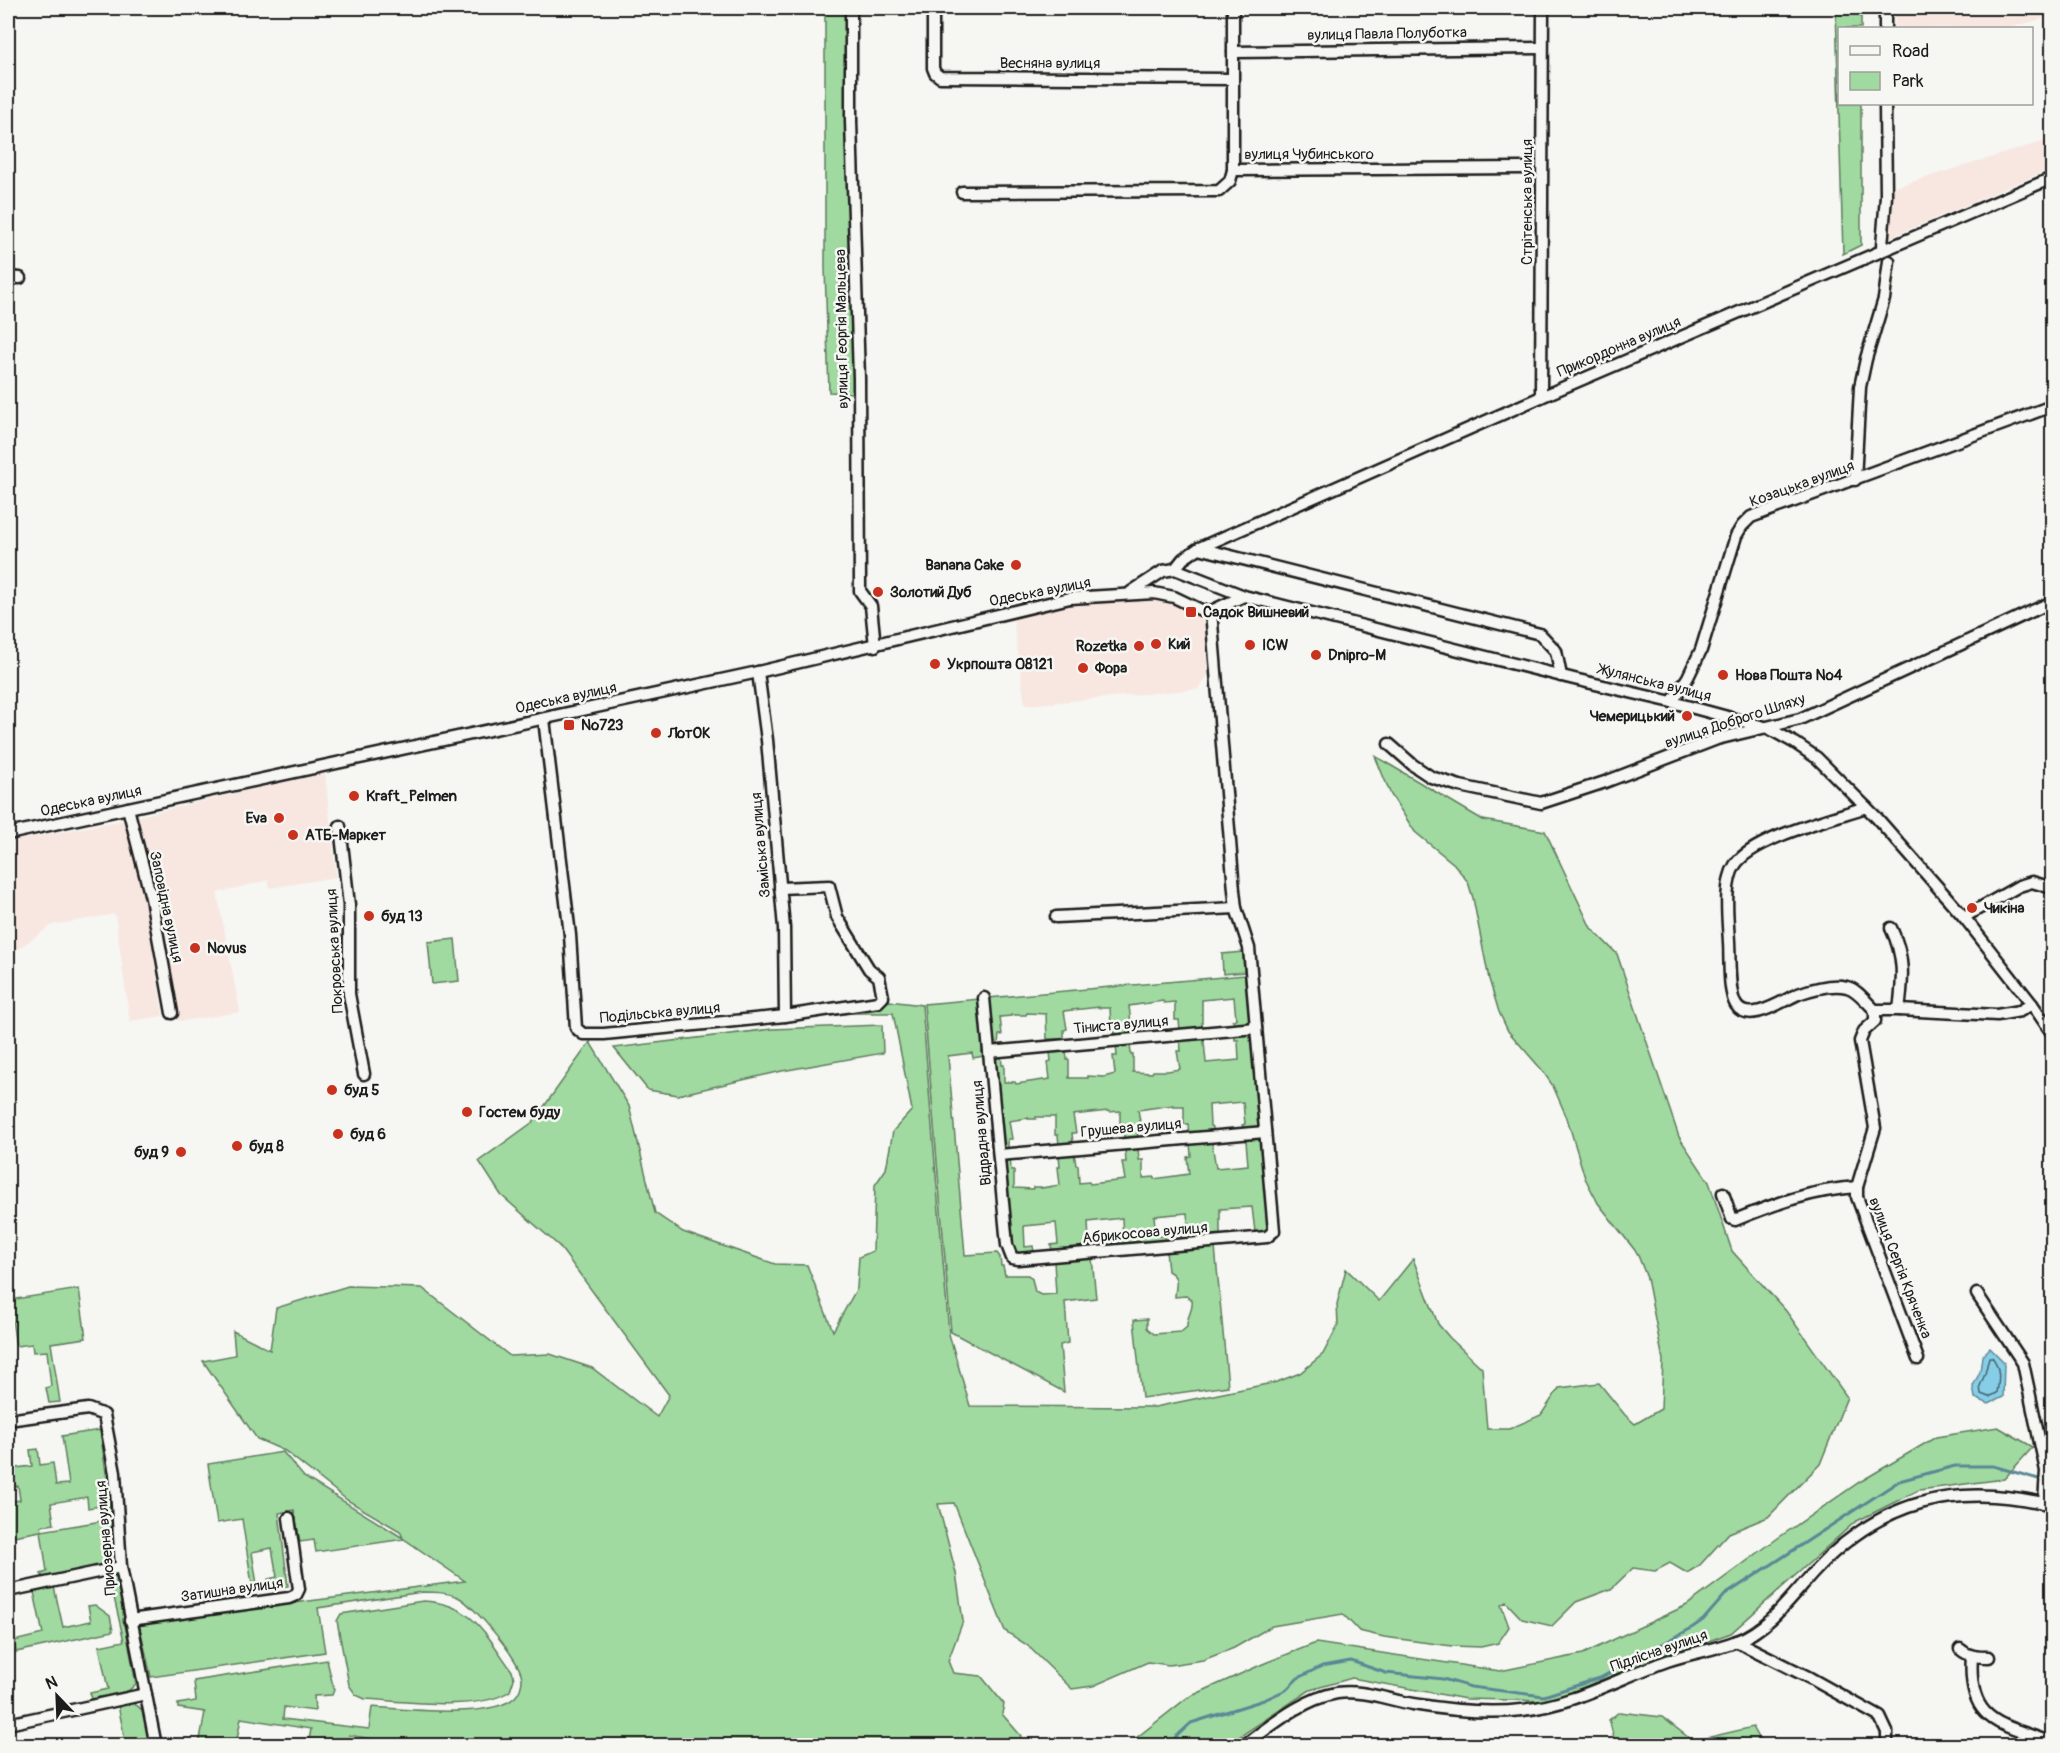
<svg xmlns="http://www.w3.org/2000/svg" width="2060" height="1753" font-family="Pangolin,sans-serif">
  <rect width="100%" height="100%" fill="#f6f6f2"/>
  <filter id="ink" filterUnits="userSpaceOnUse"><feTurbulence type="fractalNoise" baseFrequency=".0167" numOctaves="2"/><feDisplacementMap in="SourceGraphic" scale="12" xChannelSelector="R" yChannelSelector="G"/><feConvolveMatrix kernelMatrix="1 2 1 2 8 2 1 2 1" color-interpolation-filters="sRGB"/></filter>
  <g filter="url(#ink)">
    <!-- built -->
    <g fill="#f8e6e1">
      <path d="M1895,8H2052V16L2009,28H1895Z"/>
      <path d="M2052,139V168L1889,238L1892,188Z"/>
      <path d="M1162,597L1203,613L1208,675L1198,689L1025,705L1013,616L1068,604L1111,599Z"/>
      <path d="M325,774L336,877L270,888L268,880L217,893L240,1012L182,1021L177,1020L153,895L136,817L248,790Z"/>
      <path d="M125,820L143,886L163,1016L130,1021L115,914L52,925L8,956V842Z"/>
    </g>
    <!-- green -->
    <g fill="#a0daa0" stroke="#5e7b5e" stroke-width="1.5">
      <path d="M825,8H846L853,393L829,392L825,268Z"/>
      <path d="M1836,8H1861V28H1840V104H1861V245L1843,254Z"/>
      <path d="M1375,756L1483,820L1545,831L1591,928L1617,954L1679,1137L1709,1182L1732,1251L1786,1311L1847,1397L1820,1464L1768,1517L1729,1533L1700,1565L1687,1573L1670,1563L1655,1571L1633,1568L1611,1589L1576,1602L1552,1626L1522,1619L1506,1602L1501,1605L1509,1627L1498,1643L1481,1647L1452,1646L1384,1637L1359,1631L1343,1614L1272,1626L1234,1648L1203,1660L1169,1665L1148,1662L1093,1686L1072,1689L1027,1645L1005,1631L954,1503L938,1504L956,1573L963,1621L948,1661L953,1673L981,1676L1004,1704L1002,1714L1021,1736L1018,1745L383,1746L384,1741L349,1735L347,1745L308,1746L311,1729L241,1718L236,1745H199L205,1712L178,1708V1704L196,1701L194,1681L327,1660L334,1690L332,1695L314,1696L315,1711L284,1707L283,1719L369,1729L372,1707C403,1709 495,1720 516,1696C520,1692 522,1684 522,1679C522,1662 474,1605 458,1597C446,1592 434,1592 422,1592L318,1608L325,1652L151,1677L139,1623L465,1581L404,1539L316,1552L314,1540L300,1542L294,1510L279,1513L288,1586L270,1589L268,1579L277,1577L272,1548L252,1552L258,1591H253L242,1519L217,1523L208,1464L283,1452L304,1477L403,1538L400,1531L347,1500L285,1451L257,1439L203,1361L235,1355L233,1331L270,1350L276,1308L348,1286L422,1288L510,1356L550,1354L592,1368L657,1417L669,1395L559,1246L501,1195L479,1161L533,1122L590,1042L629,1106L655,1213L683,1232L775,1264L807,1265L833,1331L857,1288L859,1257L873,1251L875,1185L886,1169L893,1131L912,1110L893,1013H849L889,1001L922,1005L949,1334L970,1406L1155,1407L1277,1382L1300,1373L1323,1354L1338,1325L1337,1304L1346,1269L1379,1301L1413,1259L1438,1324L1450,1338L1482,1368L1487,1429H1509L1541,1415L1559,1388L1599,1383L1625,1415L1635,1424L1661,1409L1663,1360L1647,1278L1637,1253L1598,1203L1585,1178L1567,1118L1553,1086L1542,1070L1508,1031L1499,1012L1489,979L1473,898L1468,882L1454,864L1415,832L1391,795Z"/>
      <path d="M455,939L459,981L432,984L428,942Z"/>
      <path d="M1243,952L1244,972L1223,974L1222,954Z"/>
      <path d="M1245,975L1249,1020L1243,1025L1235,1024L1232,1020L1236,1019L1234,997L1202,1000V1027L1180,1030L1179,1020H1175V1002L1164,1003L1163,1001L1129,1006L1131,1023L1128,1024L1129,1034L1115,1035L1114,1025H1111L1110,1008H1099V1007L1064,1011L1067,1029L1064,1030V1039H1047L1046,1014L1027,1013L1026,1015H1011V1016L1000,1017L1002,1035H999L998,1044L993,1043L988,998Z"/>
      <path d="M980,999L985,1053L984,1056L973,1058L972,1053L948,1056L965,1255L997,1253L1000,1257L1001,1266H1003L1005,1275H1028L1032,1279L1035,1292L1041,1295L1056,1294L1054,1261L1092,1258L1096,1298L1065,1302L1068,1343L1060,1345L1064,1392L951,1332L924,1004Z"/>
      <path d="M882,1025L883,1053L782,1071L678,1095L648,1090L614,1048L772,1029Z"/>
      <path d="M1247,1034L1251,1037L1258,1127C1252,1128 1245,1131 1242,1125L1245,1124L1243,1102L1209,1105L1210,1126L1213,1127V1131L1189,1133L1188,1124H1184V1106H1173V1105L1138,1110L1141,1127L1137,1128L1138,1138L1124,1139L1123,1129H1120V1111L1109,1112L1108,1111L1073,1115L1076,1133H1072L1073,1144L1059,1145L1058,1135H1055V1117H1036V1119H1028V1118L1009,1121L1012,1139H1008V1149L1002,1147L994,1059L1001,1055L1002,1065H1004V1082H1015L1016,1084L1050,1079L1048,1062L1051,1061L1050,1052L1066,1050L1067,1060H1069V1078H1088V1076L1104,1077L1115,1074L1113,1056H1117L1116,1045L1130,1044L1131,1054H1133V1072L1152,1073L1153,1071H1168L1180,1069L1177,1051H1181L1180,1039L1202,1037L1204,1042L1206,1063L1239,1060L1238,1040H1235V1035Z"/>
      <path d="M1256,1138L1260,1141L1268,1226L1265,1232H1255L1252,1207L1220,1209V1236L1184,1240L1181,1238V1234L1189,1233L1187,1213L1154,1216L1156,1236H1165V1239L1162,1242L1114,1246L1112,1240L1123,1239L1122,1218L1088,1222L1089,1241H1099L1098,1248L1052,1251L1051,1245L1058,1244L1056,1223L1024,1226L1025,1247L1033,1246L1034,1252L1019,1253L1014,1250L1004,1165L1006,1160L1010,1158L1011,1170H1014V1188L1033,1189V1187H1041V1188L1060,1185L1058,1167H1060L1059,1154L1074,1153L1076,1165H1078L1079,1183L1089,1182L1090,1184L1125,1180L1122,1162H1126L1125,1149L1138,1148L1139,1160H1143V1178L1154,1177V1179L1189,1174L1187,1157L1191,1156L1190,1143H1212L1216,1168L1248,1165L1246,1141L1247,1139Z"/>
      <path d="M1215,1247L1228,1386L1142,1398L1134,1320L1147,1319V1328L1154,1334L1181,1332L1187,1327C1186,1317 1194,1310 1192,1300L1186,1296L1175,1297C1175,1285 1181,1278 1168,1271L1166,1251Z"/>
      <path d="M79,1289L86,1338L51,1343L60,1402L49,1403L46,1388L51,1386L47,1351L33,1352L32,1344L16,1346L9,1300Z"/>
      <path d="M1998,1427L2033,1447L2004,1479L1919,1490L1855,1522L1731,1633L1650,1662L1550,1701L1466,1699L1352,1678L1310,1690L1227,1745L1126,1746L1187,1698L1265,1663L1316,1643L1500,1671L1583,1654L1687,1605L1778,1538L1858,1483L1936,1437Z"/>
      <path d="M100,1430L108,1487H112L110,1506L108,1507L107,1505L88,1508L87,1497L51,1503L54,1524L41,1526L42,1531L108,1520V1514L111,1515L112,1527L108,1530V1546L112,1548V1559L104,1565L44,1578L41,1574L47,1572L41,1531L8,1537V1502L20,1500L18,1486L8,1487V1469L32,1466L30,1450L38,1449L40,1465L53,1463L56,1485L69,1484L62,1436Z"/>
      <path d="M106,1571L113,1573L117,1580L136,1684L128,1691L92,1699L90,1693L108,1689L99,1646L124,1641L110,1580L106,1577Z"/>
      <path d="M54,1587L63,1627L91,1621L88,1606L95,1605L110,1616L113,1631L16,1652L14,1641L43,1634L34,1592Z"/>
      <path d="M423,1601C473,1603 486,1635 512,1671L514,1679L510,1691C479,1712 403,1701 365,1699L356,1695L349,1685L337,1621L341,1614Z"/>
      <path d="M128,1702C149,1706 148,1729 151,1745H126L118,1705Z"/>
      <path d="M1619,1712L1662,1717L1693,1741L1753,1727L1763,1745H1616L1609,1720Z"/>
    </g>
    <!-- water -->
    <path fill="#86cee7" stroke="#5c8796" stroke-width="1.5" d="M1990,1348L2004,1362L2003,1397L1989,1404L1975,1398L1973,1386L1980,1372L1982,1356Z"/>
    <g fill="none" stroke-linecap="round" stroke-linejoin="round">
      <!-- shore -->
      <path stroke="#46636d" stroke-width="1.5" d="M1989,1357H1992C2001,1368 1999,1380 1997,1393L1989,1397L1981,1394L1980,1386L1985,1374Z"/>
      <!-- stream -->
      <path stroke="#5c8796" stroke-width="3" d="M1166,1746L1191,1723L1264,1700L1286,1690L1298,1678L1322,1666L1351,1661L1386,1673L1443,1679L1471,1687L1544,1696L1600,1678L1690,1629L1703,1620L1725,1595L1899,1481L1955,1466H1993L2042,1480"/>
      <!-- minor casing -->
      <g stroke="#1c1c1c" stroke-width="15">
        <g id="minor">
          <path d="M851,8V121L859,378L860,591L871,606L875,646"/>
          <path d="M933,8V68L935,73L940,77L1232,79"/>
          <path d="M1885,8V28"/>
          <path d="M1233,52L1542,48"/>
          <path d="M1233,170L1525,168"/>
          <path d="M962,192L1219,191L1230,181L1233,170V8"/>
          <path d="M1882,246L1886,196L1885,104"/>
          <path d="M8,277L20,278"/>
          <path d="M1541,397L1543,8"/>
          <path d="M1855,480L1860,387L1866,359L1884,299L1889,261"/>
          <path d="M1175,569L1183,559L1199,548"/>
          <path d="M1131,592L1163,571L1175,569L1244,596L1574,679L1672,702L1768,728L1795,743L1817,758L1877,818L1964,917L2032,1004L2052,1033"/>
          <path d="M758,672L767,740L784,928L785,1016"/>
          <path d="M1561,676L1556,651L1540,634L1199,548L1541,397L2052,178"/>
          <path d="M1672,702L1688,677L1701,650L1736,536L1742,526L1751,517L2052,406"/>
          <path d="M544,719L570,935L576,1028L583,1034H604L785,1016L878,1002L883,997L879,977L869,969L837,917L829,886L780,888"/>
          <path d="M1389,744L1413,765L1431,777L1460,786L1541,803L1605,782L1717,739L1800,719L2052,602"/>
          <path d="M1866,807C1834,818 1752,838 1735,865C1723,884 1728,920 1729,942C1730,958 1728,992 1736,1005C1748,1025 1784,1000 1798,994C1812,989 1832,983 1847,987C1857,989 1867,1003 1875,1010H1899L1997,1015L2020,1011L2032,1004"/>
          <path d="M128,808L151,898L172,1013"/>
          <path d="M340,826L349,905V994L364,1074"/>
          <path d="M8,834L758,672L1070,598L1154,593L1174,597L1201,610L1211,611L1244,596"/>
          <path d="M1056,917L1236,908"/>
          <path d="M1964,917L2019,886L2032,882L2052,888"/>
          <path d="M1891,928C1905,957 1903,979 1899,1010"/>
          <path d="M984,998L1007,1245L1012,1258L1018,1259L1267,1237L1274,1231L1249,948L1236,908L1234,890L1211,611"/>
          <path d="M1875,1010V1021L1864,1031L1860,1041L1875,1128L1857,1187V1197L1918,1359"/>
          <path d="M989,1052L1256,1028"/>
          <path d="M999,1155L1265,1132"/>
          <path d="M1723,1193L1732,1219L1735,1220C1777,1203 1812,1190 1857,1187"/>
          <path d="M1977,1294L2023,1363L2046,1471L2044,1503"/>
          <path d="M8,1420L88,1409L104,1415L115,1473L121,1567L156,1746"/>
          <path d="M8,1591L121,1567"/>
          <path d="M130,1620L289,1598L296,1595L299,1589L289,1518"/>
          <path d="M1736,1641L1810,1678L1880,1717L1887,1732V1746"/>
          <path d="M1960,1649C1969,1657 1978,1657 1989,1657"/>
          <path d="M1972,1656C1967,1723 2000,1723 2052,1743"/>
          <path d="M8,1724L146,1694"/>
          <path d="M1243,1746C1271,1726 1302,1699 1337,1693C1362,1689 1389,1700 1413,1704C1448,1710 1486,1714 1522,1710C1573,1705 1619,1678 1667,1661C1690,1653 1714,1650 1737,1641C1769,1629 1791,1597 1814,1572C1881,1499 1957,1482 2052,1505"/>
        </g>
      </g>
      <!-- minor -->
      <use href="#minor" stroke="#f6f6f2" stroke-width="10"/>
    </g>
  </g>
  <!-- markers -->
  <g fill="#c8321e" stroke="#f6f6f2" stroke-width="2">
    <circle cx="1016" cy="565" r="6"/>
    <circle cx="878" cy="592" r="6"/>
    <rect x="1185" y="606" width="12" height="12" rx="3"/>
    <circle cx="1156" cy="644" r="6"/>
    <circle cx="1250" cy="645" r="6"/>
    <circle cx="1139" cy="646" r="6"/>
    <circle cx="1316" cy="655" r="6"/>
    <circle cx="935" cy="664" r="6"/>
    <circle cx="1083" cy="668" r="6"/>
    <circle cx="1723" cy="675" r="6"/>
    <circle cx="1687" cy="716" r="6"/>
    <rect x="563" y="719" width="12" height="12" rx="3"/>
    <circle cx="656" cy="733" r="6"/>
    <circle cx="354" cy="796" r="6"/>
    <circle cx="279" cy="818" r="6"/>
    <circle cx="293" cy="835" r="6"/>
    <circle cx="1972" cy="908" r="6"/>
    <circle cx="369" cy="916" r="6"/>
    <circle cx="195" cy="948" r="6"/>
    <circle cx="332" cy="1090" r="6"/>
    <circle cx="467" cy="1112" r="6"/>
    <circle cx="338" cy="1134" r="6"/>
    <circle cx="237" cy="1146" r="6"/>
    <circle cx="181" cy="1152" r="6"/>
  </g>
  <g text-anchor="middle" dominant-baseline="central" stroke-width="5" stroke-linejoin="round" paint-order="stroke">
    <!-- street labels -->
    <g font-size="15" fill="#1c1c1c" stroke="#f6f6f2">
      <text transform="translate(1387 34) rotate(-1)">вулиця Павла Полуботка</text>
      <text x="1050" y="63">Весняна вулиця</text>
      <text x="1309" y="154">вулиця Чубинського</text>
      <text transform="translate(1527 202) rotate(-90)">Стрітенська вулиця</text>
      <text transform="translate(842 329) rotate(-91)">вулиця Георгія Мальцева</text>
      <text transform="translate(1619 347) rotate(-23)">Прикордонна вулиця</text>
      <text transform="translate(1802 484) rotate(-20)">Козацька вулиця</text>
      <text transform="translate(1040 592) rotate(-11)">Одеська вулиця</text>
      <text transform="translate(1655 683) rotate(14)">Жулянська вулиця</text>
      <text transform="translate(566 698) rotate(-12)">Одеська вулиця</text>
      <text transform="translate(1735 721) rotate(-18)">вулиця Доброго Шляху</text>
      <text transform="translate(91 801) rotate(-12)">Одеська вулиця</text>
      <text transform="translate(761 845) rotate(-95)">Заміська вулиця</text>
      <text transform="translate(166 907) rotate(78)">Заповідна вулиця</text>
      <text transform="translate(335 951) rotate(-93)">Покровська вулиця</text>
      <text transform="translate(660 1013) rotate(-5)">Подільська вулиця</text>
      <text transform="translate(1121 1025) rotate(-5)">Тіниста вулиця</text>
      <text transform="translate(1131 1128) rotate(-5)">Грушева вулиця</text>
      <text transform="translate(982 1133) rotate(-95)">Відрадна вулиця</text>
      <text transform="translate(1145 1233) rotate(-5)">Абрикосова вулиця</text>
      <text transform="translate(1900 1268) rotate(69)">вулиця Сергія Кряченка</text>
      <text transform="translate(106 1538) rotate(-95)">Приозерна вулиця</text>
      <text transform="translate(232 1590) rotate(-8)">Затишна вулиця</text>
      <text transform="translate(1659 1651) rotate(-19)">Підлісна вулиця</text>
    </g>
    <!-- poi labels -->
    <g font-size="15" font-weight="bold" fill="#1c1c1c" stroke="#f6f6f2" text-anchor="start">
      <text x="1004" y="565" text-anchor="end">Banana Cake</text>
      <text x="890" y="592">Золотий Дуб</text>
      <text x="1203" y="612">Садок Вишневий</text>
      <text x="1168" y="644">Кий</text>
      <text x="1262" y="645">ICW</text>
      <text x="1127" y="646" text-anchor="end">Rozetka</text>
      <text x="1328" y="655">Dnipro-M</text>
      <text x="947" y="664">Укрпошта 08121</text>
      <text x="1095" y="668">Фора</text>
      <text x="1735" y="675">Нова Пошта №4</text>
      <text x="1675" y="716" text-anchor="end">Чемерицький</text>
      <text x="581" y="725">№723</text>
      <text x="668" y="733">ЛотОК</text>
      <text x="366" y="796">Kraft_Pelmen</text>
      <text x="267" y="818" text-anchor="end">Eva</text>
      <text x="305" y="835">АТБ-Маркет</text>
      <text x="1984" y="908">Чикіна</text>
      <text x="381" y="916">буд 13</text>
      <text x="207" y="948">Novus</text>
      <text x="344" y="1090">буд 5</text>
      <text x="479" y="1112">Гостем буду</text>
      <text x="350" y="1134">буд 6</text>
      <text x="249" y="1146">буд 8</text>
      <text x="169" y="1152" text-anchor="end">буд 9</text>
    </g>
  </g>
  <!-- margin -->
  <rect width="2060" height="1753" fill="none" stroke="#f6f6f2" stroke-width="30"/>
  <rect x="15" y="15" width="2030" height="1723" fill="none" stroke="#1c1c1c" stroke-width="2" filter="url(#ink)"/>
  <!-- legend -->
  <rect x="1838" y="27" width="195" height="78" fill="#f6f6f2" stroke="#9f9f9c" stroke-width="1.5"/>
  <rect x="1850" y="46" width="30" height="9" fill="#f6f6f2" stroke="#9f9f9c" stroke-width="1.5"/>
  <text x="1892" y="57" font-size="18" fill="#1c1c1c">Road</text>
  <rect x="1850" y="72" width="30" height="18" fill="#a0daa0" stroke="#9f9f9c" stroke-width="1.5"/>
  <text x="1892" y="87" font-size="18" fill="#1c1c1c">Park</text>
  <!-- north arrow -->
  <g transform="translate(57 1696) rotate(337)" stroke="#f6f6f2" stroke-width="4.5" paint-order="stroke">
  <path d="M0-4.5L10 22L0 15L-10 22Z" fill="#1c1c1c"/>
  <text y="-9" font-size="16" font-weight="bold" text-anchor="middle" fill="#1c1c1c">N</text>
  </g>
</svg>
